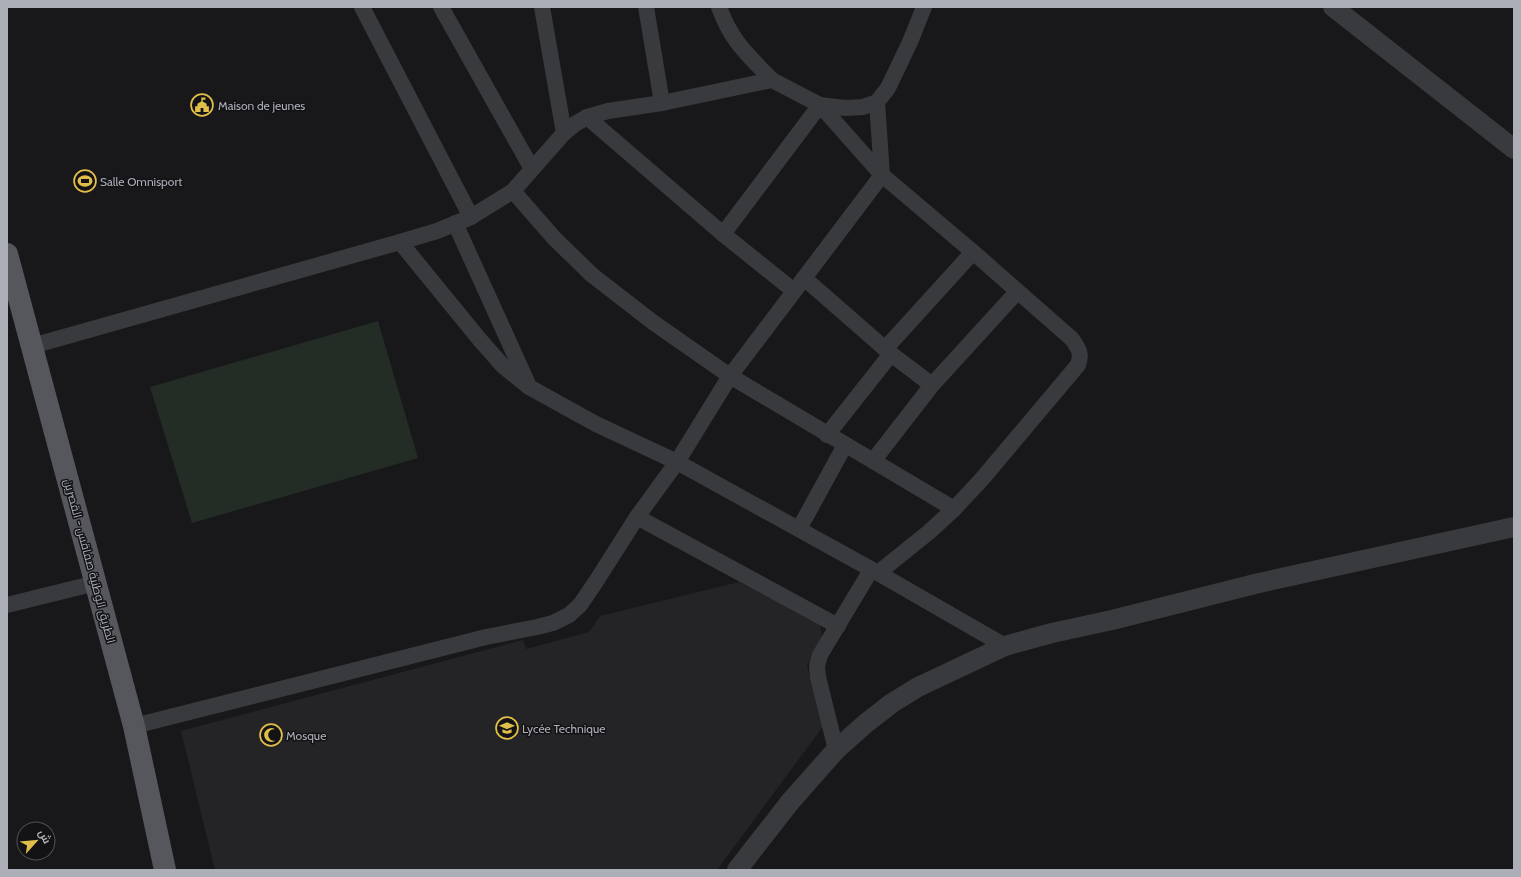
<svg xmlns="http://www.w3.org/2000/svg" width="1521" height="877" font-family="Cabin,Cairo,sans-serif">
  <rect width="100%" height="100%" fill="#18181a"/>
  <!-- built -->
  <path fill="#242427" d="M739,582L820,625L822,637L807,666L824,725L717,870H215L181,731L523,640L526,649L589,632L600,616Z"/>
  <!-- green -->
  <path fill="#242c26" d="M378,321L418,458L192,523L150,387Z"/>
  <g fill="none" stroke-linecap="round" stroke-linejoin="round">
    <!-- minor -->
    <g stroke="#393a3e" stroke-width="16">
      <path d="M362,7L471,217"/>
      <path d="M441,7L532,169"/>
      <path d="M542,7L564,133"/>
      <path d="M646,7L662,103"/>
      <path d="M719,7C731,41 748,55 772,80"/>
      <path d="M587,117L723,234L794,291"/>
      <path d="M513,191L554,238L592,275L654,323L730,376L954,509"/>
      <path d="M455,223L528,384"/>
      <path d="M723,234L820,105L882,175L973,252L1072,339C1079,349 1082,354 1078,365L982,479L954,509L929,532L878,573"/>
      <path d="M400,242L480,340L503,366L529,387L596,424L677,462L878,573L1005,646"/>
      <path d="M804,278L891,354L932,385"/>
      <path d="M32,346L400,242L437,231L471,217L513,191L564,133L575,124L587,117L608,111L662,103L772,80L820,105L845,108L863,107L877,102L888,88L910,42L924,7"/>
      <path d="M885,349L973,252"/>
      <path d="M827,435L891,354"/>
      <path d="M873,461L932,385L1017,292"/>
      <path d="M637,517L838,626"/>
      <path d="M799,529L845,445"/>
      <path d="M7,605L96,583"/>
      <path d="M134,726L486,637L537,627L553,623L569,615L580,605L595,583L637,517L677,462L730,376L882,175L877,102"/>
      <path d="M836,750L818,677L817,666L820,655L871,570"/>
    </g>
    <!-- tertiary -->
    <g stroke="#393a3e" stroke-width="20">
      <path d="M1333,7L1514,149"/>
      <path d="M737,870L790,802L836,750L865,724L892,703L918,687L1005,646L1052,633L1112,620L1259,583L1514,527"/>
    </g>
    <!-- primary -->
    <path stroke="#56565d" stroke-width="22" d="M7,254L134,726L165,870"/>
  </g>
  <!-- icons -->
  <defs>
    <g id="civic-ring" transform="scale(1.15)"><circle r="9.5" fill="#131315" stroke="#e0be4a" stroke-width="1.5"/><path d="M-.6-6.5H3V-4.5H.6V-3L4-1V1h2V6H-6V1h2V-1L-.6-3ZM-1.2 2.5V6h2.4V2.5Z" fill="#e0be4a"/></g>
    <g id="stadium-ring" transform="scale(1.15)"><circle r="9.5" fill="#131315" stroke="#e0be4a" stroke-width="1.5"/><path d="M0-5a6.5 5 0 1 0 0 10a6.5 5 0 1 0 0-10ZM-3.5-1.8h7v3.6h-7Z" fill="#e0be4a"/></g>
    <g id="school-ring" transform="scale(1.15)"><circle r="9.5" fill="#131315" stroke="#e0be4a" stroke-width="1.5"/><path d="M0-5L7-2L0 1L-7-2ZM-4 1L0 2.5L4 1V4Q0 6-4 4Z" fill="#e0be4a"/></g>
    <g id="mosque-ring" transform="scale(1.15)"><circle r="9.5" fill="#131315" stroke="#e0be4a" stroke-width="1.5"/><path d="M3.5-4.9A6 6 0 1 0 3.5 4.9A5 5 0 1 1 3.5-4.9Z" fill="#e0be4a"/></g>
  </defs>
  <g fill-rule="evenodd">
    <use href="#civic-ring" x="202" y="105"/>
    <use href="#stadium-ring" x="85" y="181"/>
    <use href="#school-ring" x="507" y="728"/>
    <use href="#mosque-ring" x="271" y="735"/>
  </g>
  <g text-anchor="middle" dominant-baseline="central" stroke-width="3" stroke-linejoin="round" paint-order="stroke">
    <!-- poi labels -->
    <g font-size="12" fill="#acaeb8" stroke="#131315" text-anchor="start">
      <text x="218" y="105">Maison de jeunes</text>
      <text x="100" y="181">Salle Omnisport</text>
      <text x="522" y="728">Lycée Technique</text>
      <text x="286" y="735">Mosque</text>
    </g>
    <!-- street labels -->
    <g font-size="12" fill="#acaeb8" stroke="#131315">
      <text transform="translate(90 561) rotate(75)">الطريق الوطنية صفاقس - القصرين</text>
    </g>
  </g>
  <!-- border -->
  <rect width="1521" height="877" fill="none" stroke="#acaeb8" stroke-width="16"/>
  <!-- north arrow -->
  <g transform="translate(36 841) rotate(63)"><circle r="19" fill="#131315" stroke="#505156"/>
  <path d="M0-3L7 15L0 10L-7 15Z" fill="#e0be4a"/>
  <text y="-6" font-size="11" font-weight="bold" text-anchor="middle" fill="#acaeb8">ش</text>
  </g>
</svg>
